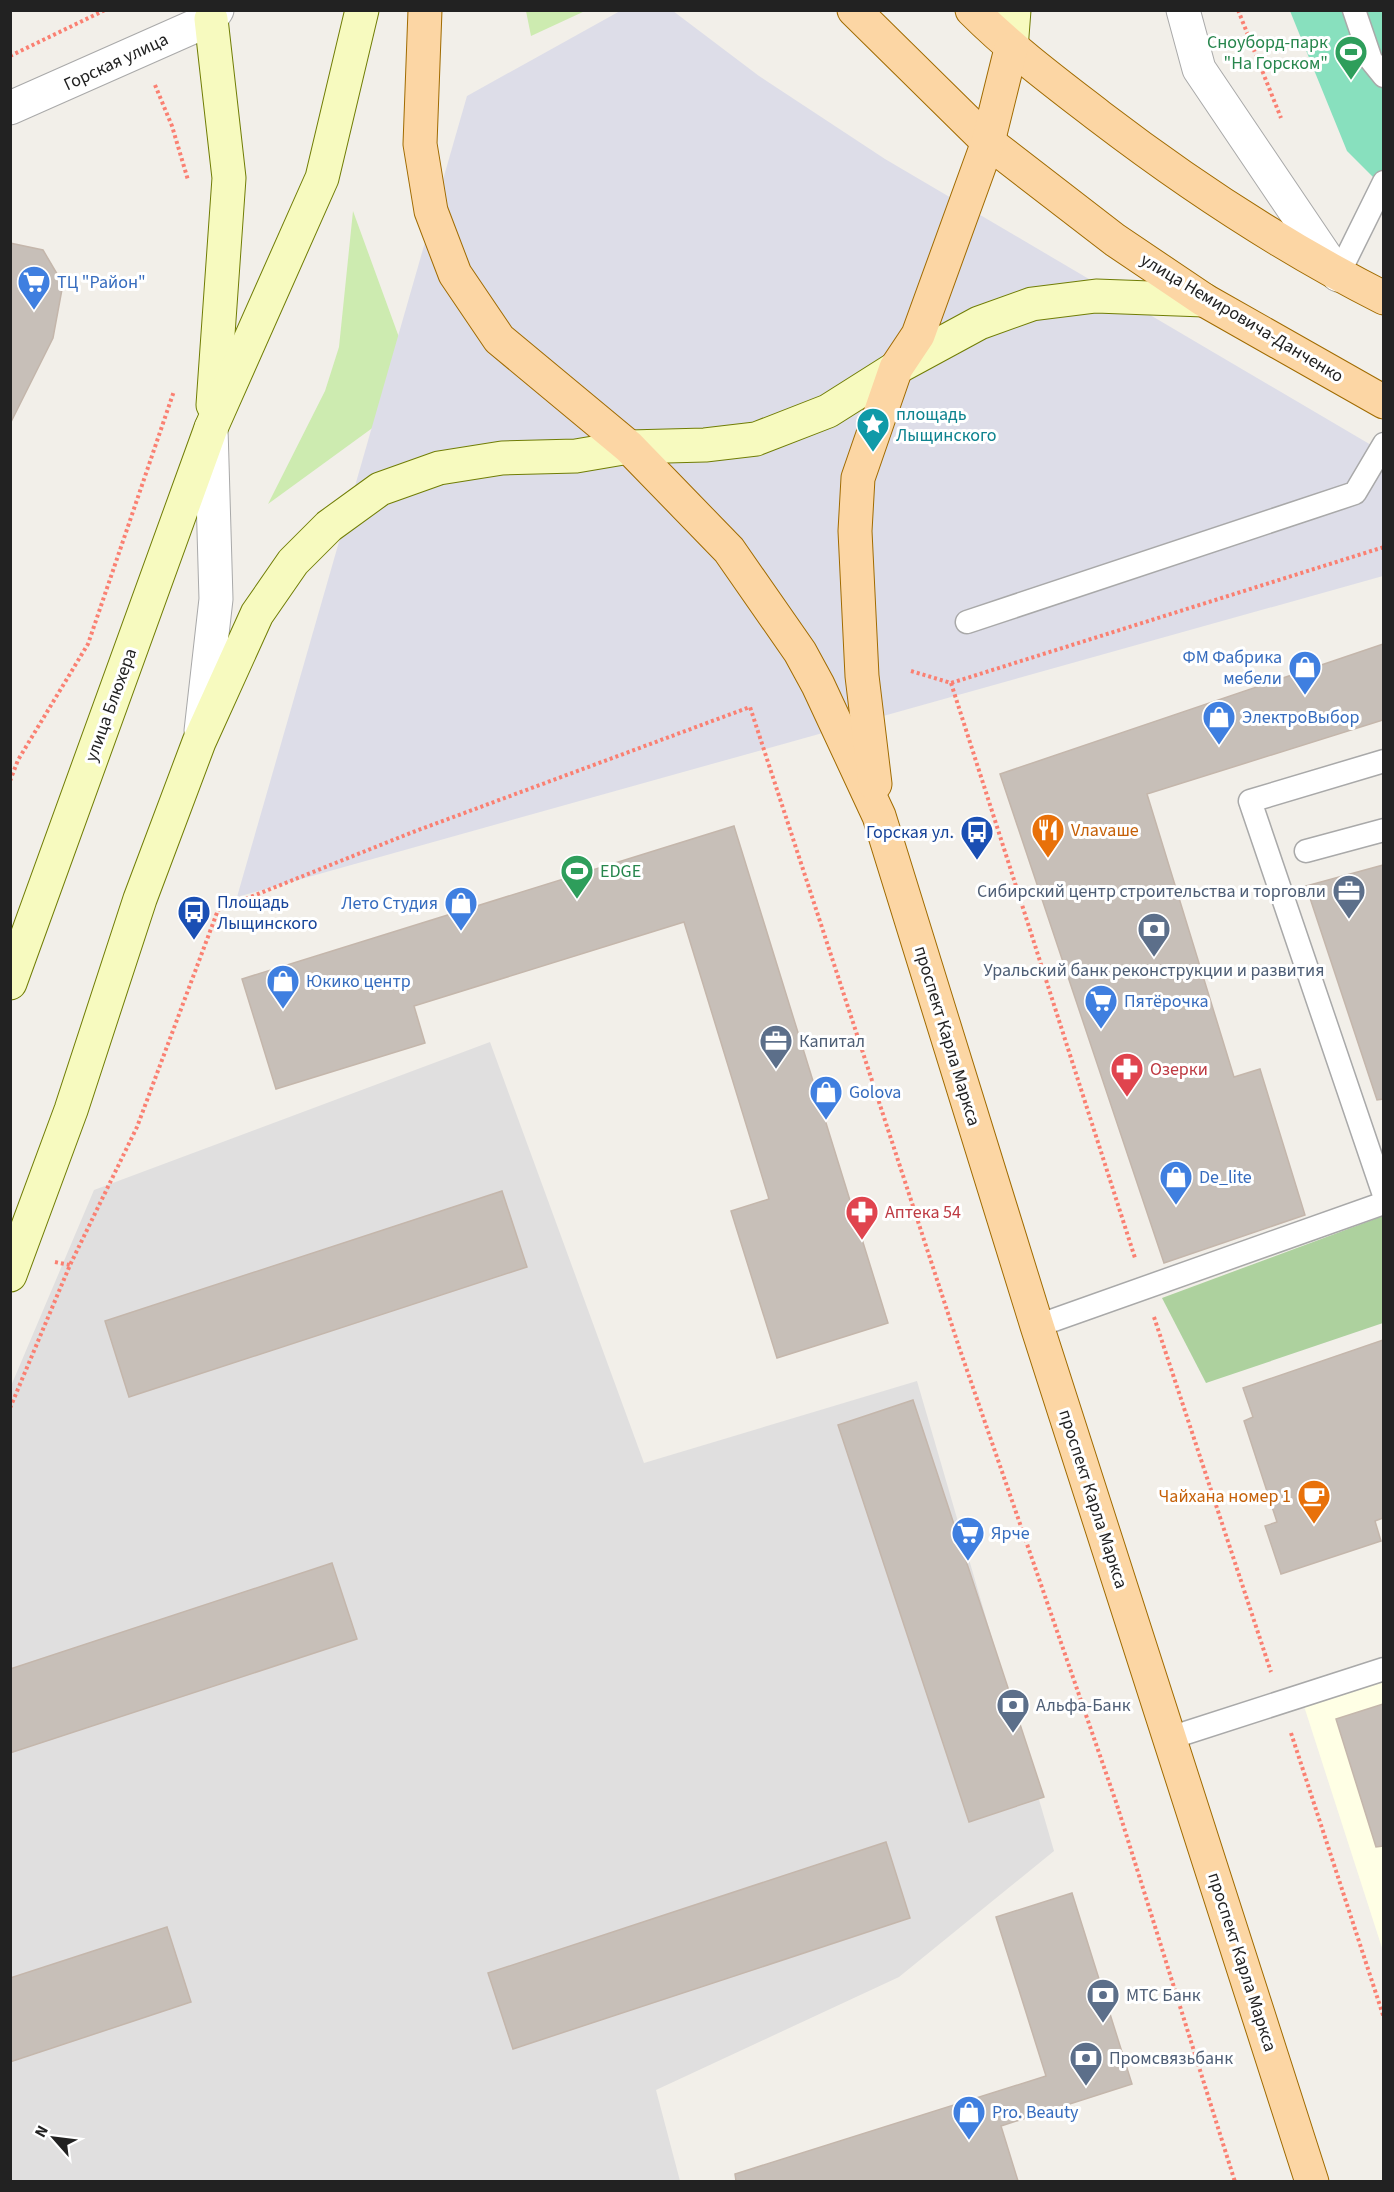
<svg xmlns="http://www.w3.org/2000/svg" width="1394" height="2192" font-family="'Source Sans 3',sans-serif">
  <rect width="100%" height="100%" fill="#f2efe9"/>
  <!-- residential -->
  <path fill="#e0dfdf" d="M490,1042L644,1463L917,1381L1054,1851L899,1977L656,2090L680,2181L11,2182V1386L94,1190Z"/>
  <!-- education -->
  <path fill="#ffffe5" d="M1383,1682V1951L1303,1703Z"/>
  <!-- grass -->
  <g fill="#cdebb0">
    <path d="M526,11V10L585,11L531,36Z"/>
    <path d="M353,211L404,351L393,413L268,504L325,391L339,347Z"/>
  </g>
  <!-- forest -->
  <path fill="#add19e" d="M1383,1216V1323L1206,1383L1162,1298Z"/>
  <!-- pitch -->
  <path fill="#88e0be" d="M1290,11H1383V187L1347,151Z"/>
  <!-- plaza -->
  <path fill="#dddde8" d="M620,11H673L759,76L885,159L1383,452V576L237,897L467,96Z"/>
  <!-- building -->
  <g fill="#c7bfb8" stroke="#c4b6ab" stroke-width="1.5">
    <path d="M10,243L43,250L63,284L53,338L10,424Z"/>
    <path d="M1383,644V720L1147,794L1234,1077L1260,1069L1305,1215L1164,1263L1000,774Z"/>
    <path d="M734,826L888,1323L777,1358L731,1211L769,1199L684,922L414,1006L425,1043L276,1089L242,979Z"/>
    <path d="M1383,865V1099L1377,1100L1306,886Z"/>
    <path d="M502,1191L527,1267L129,1397L105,1321Z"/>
    <path d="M1383,1340V1518L1375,1521L1381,1541L1281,1574L1265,1526L1277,1522L1244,1421L1253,1417L1243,1388Z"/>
    <path d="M913,1400L1044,1797L969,1822L838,1425Z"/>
    <path d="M332,1563L357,1639L10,1753V1669Z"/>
    <path d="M1383,1704V1846L1376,1847L1336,1719Z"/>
    <path d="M886,1842L910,1918L513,2049L488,1973Z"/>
    <path d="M1072,1893L1132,2084L1001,2126L1018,2181H736L735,2174L1046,2076L996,1917Z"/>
    <path d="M167,1927L191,2002L10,2062V1978Z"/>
  </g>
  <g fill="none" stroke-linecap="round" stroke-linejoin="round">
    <!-- service casing -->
    <g stroke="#a9a9a9" stroke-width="25">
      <g id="service">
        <path d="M1354,10L1371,60L1384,76"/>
        <path d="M1338,275L1384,182"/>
        <path d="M967,622L1355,493L1384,444"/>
        <path d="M1384,761L1250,801L1384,1195"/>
        <path d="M1306,851L1384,830"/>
        <path d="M1037,1326L1384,1203"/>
        <path d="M1170,1738L1384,1669"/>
      </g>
    </g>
    <!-- minor casing -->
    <g stroke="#a9a9a9" stroke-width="35">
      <g id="minor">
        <path d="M1183,10L1199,69L1338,275"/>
        <path d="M10,108L211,19L217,10"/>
      </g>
    </g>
    <!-- tertiary casing -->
    <g stroke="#a9a9a9" stroke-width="35">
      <path id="tertiary" d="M201,731L216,599L211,428"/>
    </g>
    <!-- secondary casing -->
    <g stroke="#707d05" stroke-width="35">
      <g id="secondary">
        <path d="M211,19L229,178L213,405"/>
        <path d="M1011,49L1014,10"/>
        <path d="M10,983L211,428L322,178L362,10"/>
        <path d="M10,1275L71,1110L140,899L199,742L257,614L293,562L329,526L380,489L439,468L502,458L576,456L629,447L705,445L756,439L828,411L896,368L979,323L1032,304L1096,296L1204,300"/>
      </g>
    </g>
    <!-- primary casing -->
    <g stroke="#a06b00" stroke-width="35">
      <g id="primary">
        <path d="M425,10L420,144L431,211L455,274L499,339L629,447L729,550L800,652L818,685L879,816L1037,1326L1312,2182"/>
        <path d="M854,10L988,142L1115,240L1204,300L1384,402"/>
        <path d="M972,10C1012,50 1055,82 1099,116C1188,184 1283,247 1384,298"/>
        <path d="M875,784L862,676L855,531L858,478L896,368L918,335L988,142L1011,49"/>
      </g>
    </g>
    <!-- path -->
    <g stroke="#fa8072" stroke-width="4" stroke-dasharray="3 3" stroke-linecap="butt">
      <path d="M1238,10L1281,118"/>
      <path d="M10,56L105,10"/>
      <path d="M155,85L172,126L188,180"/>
      <path d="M911,671L951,683L1384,547"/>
      <path d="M951,683L1135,1258"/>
      <path d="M10,781L18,760L88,644L174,391"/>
      <path d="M55,1262L70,1265"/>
      <path d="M1154,1317L1271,1672"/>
      <path d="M10,1408L70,1265L137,1127L218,910L413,832L750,707L959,1347L1116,1802L1235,2182"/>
      <path d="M1291,1733L1384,2018"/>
    </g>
    <!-- service -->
    <use href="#service" stroke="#fff" stroke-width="22"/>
    <!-- minor -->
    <use href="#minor" stroke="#fff" stroke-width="33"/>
    <!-- tertiary -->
    <use href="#tertiary" stroke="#fff" stroke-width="33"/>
    <!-- secondary -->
    <use href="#secondary" stroke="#f7fabf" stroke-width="33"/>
    <!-- primary -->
    <use href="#primary" stroke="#fcd6a4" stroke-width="33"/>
  </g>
  <!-- icons -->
  <defs>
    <g id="stadium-pin" transform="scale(1.725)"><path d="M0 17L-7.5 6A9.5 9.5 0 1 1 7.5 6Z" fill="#2e9e5b" stroke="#fff"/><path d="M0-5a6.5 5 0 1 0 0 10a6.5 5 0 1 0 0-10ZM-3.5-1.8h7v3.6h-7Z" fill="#fff"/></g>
    <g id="supermarket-pin" transform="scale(1.725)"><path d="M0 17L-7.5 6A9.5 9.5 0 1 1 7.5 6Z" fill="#3f7fe0" stroke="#fff"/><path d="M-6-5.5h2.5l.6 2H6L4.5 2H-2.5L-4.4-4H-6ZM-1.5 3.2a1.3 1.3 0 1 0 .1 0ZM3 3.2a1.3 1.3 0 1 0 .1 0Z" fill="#fff"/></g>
    <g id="sight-pin" transform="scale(1.725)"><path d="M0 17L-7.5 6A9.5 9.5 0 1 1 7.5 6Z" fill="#0f9aa8" stroke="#fff"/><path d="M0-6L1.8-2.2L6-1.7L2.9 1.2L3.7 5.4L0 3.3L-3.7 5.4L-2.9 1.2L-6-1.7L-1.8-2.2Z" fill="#fff"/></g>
    <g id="shop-pin" transform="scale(1.725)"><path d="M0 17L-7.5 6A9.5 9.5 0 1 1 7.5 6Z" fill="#3f7fe0" stroke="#fff"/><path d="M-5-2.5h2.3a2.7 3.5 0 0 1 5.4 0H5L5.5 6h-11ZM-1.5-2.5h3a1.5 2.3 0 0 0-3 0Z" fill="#fff"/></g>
    <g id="restaurant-pin" transform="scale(1.725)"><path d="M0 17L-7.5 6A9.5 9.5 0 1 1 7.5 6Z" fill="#e8710a" stroke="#fff"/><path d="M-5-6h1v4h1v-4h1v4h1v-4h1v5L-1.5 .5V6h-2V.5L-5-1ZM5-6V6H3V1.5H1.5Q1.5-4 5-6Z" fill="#fff"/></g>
    <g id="bus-pin" transform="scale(1.725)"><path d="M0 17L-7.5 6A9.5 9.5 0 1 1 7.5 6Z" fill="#1a4fb4" stroke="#fff"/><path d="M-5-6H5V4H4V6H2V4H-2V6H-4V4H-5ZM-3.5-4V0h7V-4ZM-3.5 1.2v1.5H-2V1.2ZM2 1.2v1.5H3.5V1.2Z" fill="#fff"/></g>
    <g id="office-pin" transform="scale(1.725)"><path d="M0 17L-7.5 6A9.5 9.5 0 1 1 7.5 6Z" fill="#5c6f8a" stroke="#fff"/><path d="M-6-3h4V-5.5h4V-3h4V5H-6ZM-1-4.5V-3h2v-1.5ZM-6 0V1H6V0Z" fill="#fff"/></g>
    <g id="bank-pin" transform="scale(1.725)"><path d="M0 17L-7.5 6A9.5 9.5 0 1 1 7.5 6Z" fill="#5c6f8a" stroke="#fff"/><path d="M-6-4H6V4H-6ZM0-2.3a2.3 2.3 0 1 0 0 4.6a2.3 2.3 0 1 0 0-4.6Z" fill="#fff"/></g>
    <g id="pharmacy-pin" transform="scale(1.725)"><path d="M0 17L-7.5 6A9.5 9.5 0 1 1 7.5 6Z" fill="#e0444e" stroke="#fff"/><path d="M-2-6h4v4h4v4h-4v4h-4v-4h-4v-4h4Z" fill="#fff"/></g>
    <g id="cafe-pin" transform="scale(1.725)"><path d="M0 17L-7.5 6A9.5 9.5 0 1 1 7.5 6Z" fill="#e8710a" stroke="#fff"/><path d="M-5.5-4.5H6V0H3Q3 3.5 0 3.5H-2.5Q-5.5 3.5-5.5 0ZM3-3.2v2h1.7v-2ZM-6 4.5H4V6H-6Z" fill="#fff"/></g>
  </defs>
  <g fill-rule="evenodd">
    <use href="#stadium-pin" x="1351" y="52"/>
    <use href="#supermarket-pin" x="34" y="282"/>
    <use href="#sight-pin" x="873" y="424"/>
    <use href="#shop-pin" x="1305" y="667"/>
    <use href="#shop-pin" x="1219" y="717"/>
    <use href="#restaurant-pin" x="1048" y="830"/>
    <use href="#bus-pin" x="977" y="832"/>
    <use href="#stadium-pin" x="577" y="871"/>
    <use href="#office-pin" x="1349" y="891"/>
    <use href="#shop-pin" x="461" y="903"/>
    <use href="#bus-pin" x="194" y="912"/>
    <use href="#bank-pin" x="1154" y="929"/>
    <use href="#shop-pin" x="283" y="981"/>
    <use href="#supermarket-pin" x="1101" y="1001"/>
    <use href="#office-pin" x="776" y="1041"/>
    <use href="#pharmacy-pin" x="1127" y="1069"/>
    <use href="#shop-pin" x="826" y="1092"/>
    <use href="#shop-pin" x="1176" y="1177"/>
    <use href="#pharmacy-pin" x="862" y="1212"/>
    <use href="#cafe-pin" x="1314" y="1496"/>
    <use href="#supermarket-pin" x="968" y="1533"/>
    <use href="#bank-pin" x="1013" y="1705"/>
    <use href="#bank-pin" x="1103" y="1995"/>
    <use href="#bank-pin" x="1086" y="2058"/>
    <use href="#shop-pin" x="969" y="2112"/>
  </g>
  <g text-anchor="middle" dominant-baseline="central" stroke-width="6" stroke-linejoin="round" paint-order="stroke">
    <!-- leisure labels -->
    <g font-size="18" fill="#27864d" stroke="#fff" text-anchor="end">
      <text x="1328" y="42">Сноуборд-парк<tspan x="1328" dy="21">"На Горском"</tspan></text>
      <text x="600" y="871" text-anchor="start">EDGE</text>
    </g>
    <!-- street labels -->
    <g font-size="18" fill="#222" stroke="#fff">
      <text transform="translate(116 62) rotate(-25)">Горская улица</text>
      <text transform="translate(1242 318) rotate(31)">улица Немировича-Данченко</text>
      <text transform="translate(111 705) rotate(-70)">улица Блюхера</text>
      <text transform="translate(947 1036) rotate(73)">проспект Карла Маркса</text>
      <text transform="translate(1093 1499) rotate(72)">проспект Карла Маркса</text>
      <text transform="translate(1242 1962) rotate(72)">проспект Карла Маркса</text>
    </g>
    <!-- shop labels -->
    <g font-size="18" fill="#366cbe" stroke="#fff" text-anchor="start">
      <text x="57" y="282">ТЦ "Район"</text>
      <text x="1282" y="657" text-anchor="end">ФМ Фабрика<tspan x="1282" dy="21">мебели</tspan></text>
      <text x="1242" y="717">ЭлектроВыбор</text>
      <text x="438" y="903" text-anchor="end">Лето Студия</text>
      <text x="306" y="981">Юкико центр</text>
      <text x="1124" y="1001">Пятёрочка</text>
      <text x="849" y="1092">Golova</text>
      <text x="1199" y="1177">De_lite</text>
      <text x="991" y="1533">Ярче</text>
      <text x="992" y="2112">Pro. Beauty</text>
    </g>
    <!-- culture labels -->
    <g font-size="18" fill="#0d838f" stroke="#fff" text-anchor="start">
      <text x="896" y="414">площадь<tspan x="896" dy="21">Лыщинского</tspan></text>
    </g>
    <!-- food labels -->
    <g font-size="18" fill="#c56008" stroke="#fff" text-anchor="start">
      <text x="1071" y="830">Vлаvаше</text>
      <text x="1291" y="1496" text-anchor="end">Чайхана номер 1</text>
    </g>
    <!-- transit labels -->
    <g font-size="18" fill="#164399" stroke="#fff" text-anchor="end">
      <text x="954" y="832">Горская ул.</text>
      <text x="217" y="902" text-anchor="start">Площадь<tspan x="217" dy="21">Лыщинского</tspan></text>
    </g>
    <!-- service labels -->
    <g font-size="18" fill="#4e5e75" stroke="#fff" text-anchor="start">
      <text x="1326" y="891" text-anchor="end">Сибирский центр строительства и торговли</text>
      <text x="1154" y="970" text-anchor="middle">Уральский банк реконструкции и развития</text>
      <text x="799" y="1041">Капитал</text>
      <text x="1036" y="1705">Альфа-Банк</text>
      <text x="1126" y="1995">МТС Банк</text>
      <text x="1109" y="2058">Промсвязьбанк</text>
    </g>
    <!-- health labels -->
    <g font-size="18" fill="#be3a42" stroke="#fff" text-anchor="start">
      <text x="1150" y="1069">Озерки</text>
      <text x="885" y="1212">Аптека 54</text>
    </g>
  </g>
  <!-- border -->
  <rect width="1394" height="2192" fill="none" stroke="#222222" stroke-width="24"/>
  <!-- north arrow -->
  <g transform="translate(54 2138) rotate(298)" stroke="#ffffff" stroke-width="4.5" paint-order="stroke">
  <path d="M0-4.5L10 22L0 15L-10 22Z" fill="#222222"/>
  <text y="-9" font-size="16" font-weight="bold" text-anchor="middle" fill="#222222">N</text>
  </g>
</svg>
